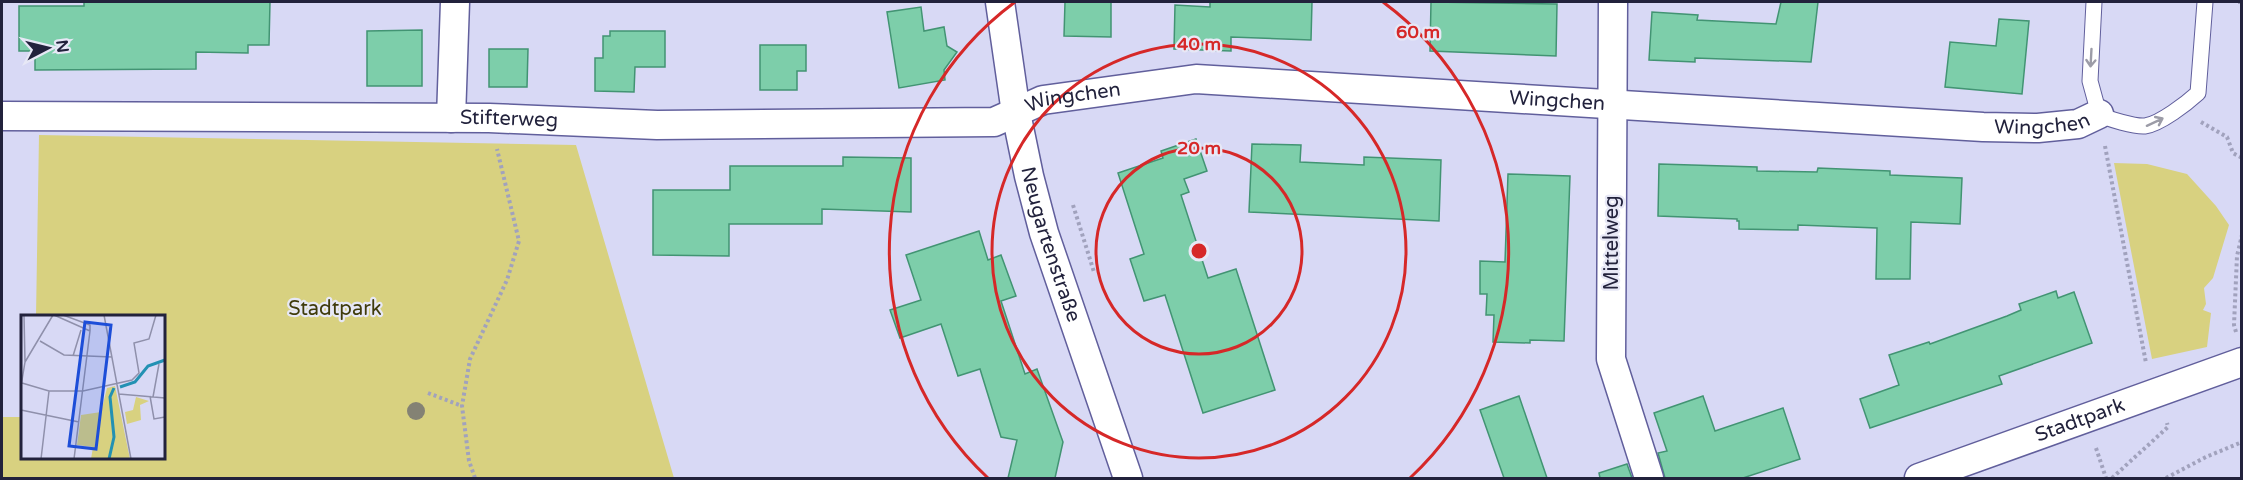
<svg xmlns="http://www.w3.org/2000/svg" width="2243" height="480" font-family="'Varela Round',sans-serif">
  <rect width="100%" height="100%" fill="#d8d9f5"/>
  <!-- green -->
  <g fill="#d8d180">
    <path d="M39,135L576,145L674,478H2V417H22V458H164V316H36Z"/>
    <path d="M2114,163L2147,164L2187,174L2216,206L2229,225L2213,278L2204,288L2206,304L2203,310L2211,313L2207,347L2152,359Z"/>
  </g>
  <!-- building -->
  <g fill="#7dceaa" stroke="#429473" stroke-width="1.5">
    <path d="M84,2H270L269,45H248V53L196,52V69L35,70V51H19V6H84Z"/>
    <path d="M1065,2H1111V37L1064,36Z"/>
    <path d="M1210,2H1312L1311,40L1231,37V51L1174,49L1175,5L1210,7Z"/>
    <path d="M1431,2L1557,4L1556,56L1430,51Z"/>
    <path d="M1781,2H1818L1811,62L1695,58V62L1649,60L1652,12L1698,15L1697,20L1776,24Z"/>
    <path d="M921,7L924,31L944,27L947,46L957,52L944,70L945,80L899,88L887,12Z"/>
    <path d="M1999,19L2029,21L2022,94L1945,87L1950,42L1996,46Z"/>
    <path d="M422,30V86H367V31Z"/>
    <path d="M610,31H665V67H635L634,92L595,91V58H603V36H610Z"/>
    <path d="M760,45H806V71H797V90H760Z"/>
    <path d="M489,49H528L527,87H489Z"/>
    <path d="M1196,139L1207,171L1184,179L1189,192L1181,195L1208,278L1236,269L1275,390L1203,413L1165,295L1144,301L1130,259L1144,254L1118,173L1163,158L1161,151Z"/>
    <path d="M1252,144L1301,145L1300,162L1364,165V157L1441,160L1439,221L1249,212Z"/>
    <path d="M843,157L911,158V212L822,209V224H729V256L653,255V190H730V166H843Z"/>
    <path d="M1659,164L1757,167V171L1817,172L1818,168L1890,171V175L1962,178L1960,224L1911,222L1910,279H1876L1877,228L1798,225V230L1739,229V221H1737V219L1658,216Z"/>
    <path d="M1508,174L1570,176L1564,341L1530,340V343L1493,342L1494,315H1486L1487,294H1480V261L1505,262Z"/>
    <path d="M979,231L988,260L1001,255L1016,296L1001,301L1025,374L1037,369L1063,442L1055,478H1008L1017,440L1001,437L980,369L958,376L941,324L900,338L890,310L921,300L906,255Z"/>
    <path d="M2056,291L2058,298L2074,292L2092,343L1999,376L2002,384L1870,428L1860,399L1899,385L1889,355L1929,342L1930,344L2007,316L2021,310L2019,304Z"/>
    <path d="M1519,396L1547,478H1504L1480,410Z"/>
    <path d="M1703,396L1715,431L1783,408L1800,459L1743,478H1665L1658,453L1667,451L1654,413Z"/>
    <path d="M1627,464L1632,478H1600L1599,473Z"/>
  </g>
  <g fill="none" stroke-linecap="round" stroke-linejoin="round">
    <!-- lane casing -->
    <g stroke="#615f9c" stroke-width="17">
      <path id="lane" d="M2094,2L2090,81L2099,114C2107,119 2136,127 2145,126C2160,124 2187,103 2198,93L2205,2"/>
    </g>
    <!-- street casing -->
    <g stroke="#615f9c" stroke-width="31">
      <g id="street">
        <path id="s1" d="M1000,2L1016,113L1029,176L1044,233L1128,478"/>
        <path d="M1613,2L1611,359L1649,478"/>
        <path id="s2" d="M2,116L489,118L657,125L994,122L1043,100L1196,79L1983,127L2038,128L2078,124L2099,114"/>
        <path d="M451,118L455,2"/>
        <path id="s3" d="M1919,478L2242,362"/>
      </g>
    </g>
    <!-- path -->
    <g stroke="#a1a2bd" stroke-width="4" stroke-dasharray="3 3" stroke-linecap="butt">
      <path d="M2238,2H2242"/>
      <path d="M2201,122L2227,137L2233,153L2242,158"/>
      <path d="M2105,146L2146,363"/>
      <path d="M1073,205L1094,272"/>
      <path d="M2236,332L2234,325L2237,256L2242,235"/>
      <path d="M428,393L462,406"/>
      <path d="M2096,448L2106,478"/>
      <path d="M475,478L469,461L462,406L470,359L507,280L519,241L497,149"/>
      <path d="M2112,478L2168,427L2167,423"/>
      <path d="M2166,478L2206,457L2242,442"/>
    </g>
    <!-- lane -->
    <use href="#lane" stroke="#fff" stroke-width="15"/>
    <!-- street -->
    <use href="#street" stroke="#fff" stroke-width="28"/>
  </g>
  <!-- trees -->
  <circle fill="#848274" cx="416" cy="411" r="9"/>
  <!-- one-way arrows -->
  <defs><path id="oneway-shaft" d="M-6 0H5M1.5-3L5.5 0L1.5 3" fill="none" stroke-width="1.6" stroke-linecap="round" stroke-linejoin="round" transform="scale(1.5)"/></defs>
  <g stroke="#9c9ca7">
    <use href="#oneway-shaft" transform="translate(2091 58) rotate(93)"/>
    <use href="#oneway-shaft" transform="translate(2155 122) rotate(-25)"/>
  </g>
  <!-- distance rings -->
  <g fill="none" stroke="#d62828" stroke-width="3">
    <circle cx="1199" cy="251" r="103"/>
    <circle cx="1199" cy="251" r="207"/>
    <path d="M988 478A310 310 0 0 1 1015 2M1383 2A310 310 0 0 1 1410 478"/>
  </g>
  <g text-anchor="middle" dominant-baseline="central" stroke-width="4.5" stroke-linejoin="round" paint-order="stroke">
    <!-- street labels -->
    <g font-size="20" fill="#22223c" stroke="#e7e8f6">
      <text stroke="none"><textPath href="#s2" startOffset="1076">Wingchen</textPath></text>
      <text stroke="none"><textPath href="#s2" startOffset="1562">Wingchen</textPath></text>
      <text stroke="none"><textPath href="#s2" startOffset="507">Stifterweg</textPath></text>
      <text stroke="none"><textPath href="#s2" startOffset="2048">Wingchen</textPath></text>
      <text stroke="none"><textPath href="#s1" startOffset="248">Neugartenstraße</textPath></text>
      <text transform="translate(1612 243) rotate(-90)">Mittelweg</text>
      <text stroke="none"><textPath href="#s3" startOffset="171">Stadtpark</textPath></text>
    </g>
    <!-- park labels -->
    <g font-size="20" fill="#3f3b0b" stroke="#e7e8f6">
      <text x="335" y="309">Stadtpark</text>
    </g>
  </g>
  <!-- overview -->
  <g transform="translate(21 315)">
    <rect width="144" height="144" fill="#d8d9f5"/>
    <path d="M94,71L109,144H70L72,132L56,130L60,100L80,97L86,73ZM115,82L128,86L119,90L120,105L106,109L104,97L112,95Z" fill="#d8d180"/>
    <path fill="none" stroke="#2391b3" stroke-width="3" d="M99,72L114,67L127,51L144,45M88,144L93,122L89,82L93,73"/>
    <path fill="none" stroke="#8f90ab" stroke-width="1.5" d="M33,0L69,16M42,0L69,10V16M83,0L110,144M19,26L43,40L91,42M52,41L60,15M4,47L32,0M1,68L28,76H62L111,65L118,58L113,28L128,24L135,0M0,71L4,47L3,0M98,79L144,83M129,81L133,104L144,102M132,82L138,49M0,95L58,107M20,144L28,76M53,144L69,16"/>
    <path fill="#1d4ed8" fill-opacity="0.15" stroke="#1d4ed8" stroke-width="3" d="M64,7L90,10L75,134L48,131Z"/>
    <rect width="144" height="144" fill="none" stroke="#22223c" stroke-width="3"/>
  </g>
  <circle cx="1199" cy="251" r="9" fill="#d62828" stroke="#e7e8f6" stroke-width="3"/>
  <g font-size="18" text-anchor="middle" font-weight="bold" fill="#d62828" stroke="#e7e8f6" stroke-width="4.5" stroke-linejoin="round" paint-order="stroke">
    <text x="1418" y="38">60 m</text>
    <text x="1199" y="50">40 m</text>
    <text x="1199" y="154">20 m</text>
  </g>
  <!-- border -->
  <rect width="2243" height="480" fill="none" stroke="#22223c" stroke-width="6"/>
  <!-- north arrow -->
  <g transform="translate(48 48) rotate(83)" stroke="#e7e8f6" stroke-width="4.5" paint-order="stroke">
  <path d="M0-4.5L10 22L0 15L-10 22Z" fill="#22223c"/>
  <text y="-9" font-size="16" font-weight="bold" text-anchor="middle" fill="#22223c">N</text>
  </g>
</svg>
